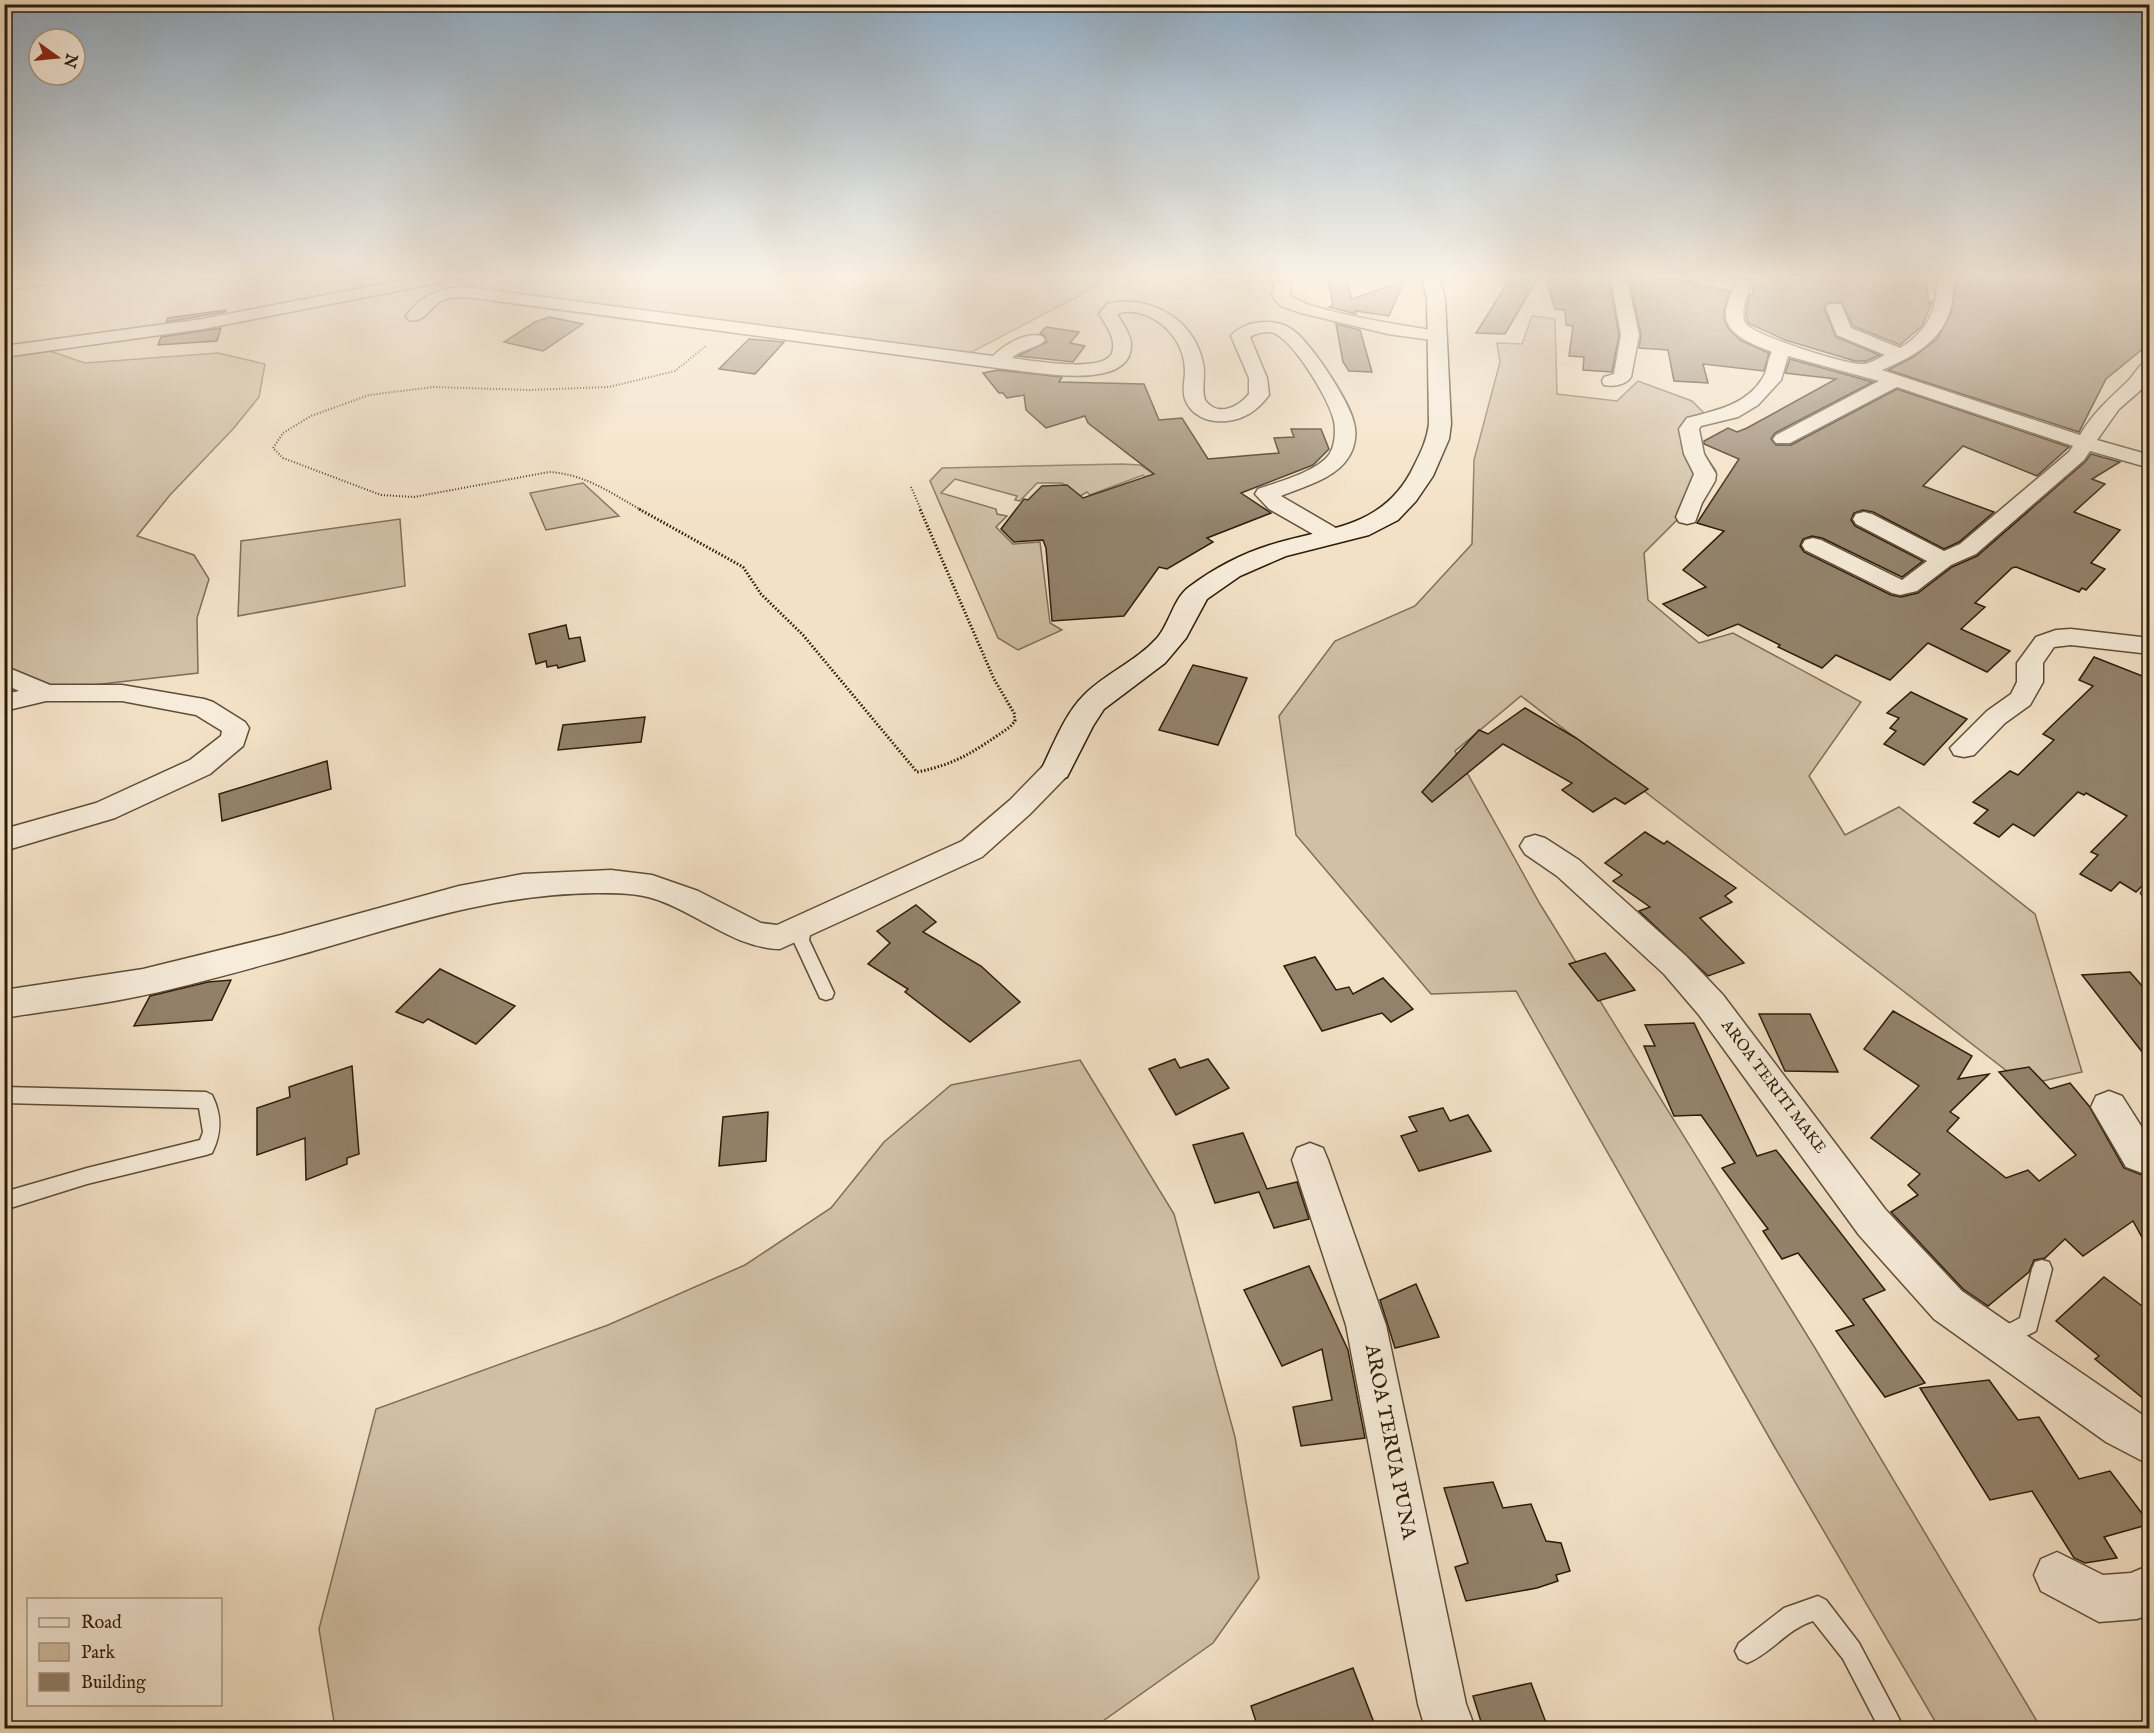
<svg xmlns="http://www.w3.org/2000/svg" width="2154" height="1733" font-family="'IM FELL English',serif">
  <rect width="100%" height="100%" fill="#f3e1c6"/>
  <filter id="stains"><feTurbulence type="fractalNoise" baseFrequency=".00333" numOctaves="4"/><feColorMatrix values="0 0 0 0 .2 0 0 0 0 .09 0 0 0 0 .02 0 0 0 .5 -.17"/></filter>
  <radialGradient id="worn" r=".72"><stop offset=".6" stop-color="#630" stop-opacity="0"/><stop offset="1" stop-color="#630" stop-opacity=".3"/></radialGradient>
  <!-- green -->
  <g fill="#d1c0a6" stroke="#7e6e58" stroke-width="1.5">
    <path d="M446,279H1098L1103,283L970,353L426,283Z"/>
    <path d="M1532,316L1555,319L1557,394L1617,401L1638,381L1692,401L1708,417L1696,431L1699,446L1716,471L1702,495L1644,553L1648,600L1699,643L1733,633L1861,702L1809,776L1845,835L1899,807L2035,914L2082,1072L2025,1085L1521,696L1455,751L1540,904L1815,1348L2041,1728H1939L1774,1446L1516,991L1431,994L1296,835L1279,716L1335,641L1415,606L1472,544L1474,460L1500,362L1497,343L1522,344Z"/>
    <path d="M50,351L85,363L218,353L265,364L259,397L233,429L170,495L137,536L194,555L209,579L197,618L198,673L5,695L4,357Z"/>
    <path d="M1122,464L1140,465L1158,477L1148,480L1143,475L1090,495L1087,492L1080,496L1062,483H1037L1020,501L1015,500L1017,496L955,479L941,493L996,509L997,514L1007,516L996,527L1013,544L1040,542L1050,623L1062,630L1018,650L998,638L930,481L942,468Z"/>
    <path d="M583,483L619,516L546,530L530,493Z"/>
    <path d="M400,519L405,586L238,616L241,541Z"/>
    <path d="M1080,1060L1174,1214L1235,1437L1259,1578L1213,1643L1093,1728H335L319,1629L376,1409L608,1325L745,1265L831,1208L884,1142L951,1085Z"/>
  </g>
  <!-- building -->
  <g fill="#93826b" stroke="#2c1c09" stroke-width="1.5">
    <path d="M1328,279H1346L1352,299L1404,281L1389,316L1355,311L1356,314L1329,307L1333,305Z"/>
    <path d="M1510,279H1537L1505,334L1476,333Z"/>
    <path d="M1546,279H1609L1619,335L1612,372L1583,370L1584,357L1569,356L1573,326L1566,325L1565,310L1555,309Z"/>
    <path d="M1629,279H1676L1730,291L1724,311V320L1728,328L1740,340L1769,353L1764,371L1703,364L1708,383L1674,381L1668,350L1639,348L1641,335Z"/>
    <path d="M1761,279H1926L1929,304L1933,300L1922,326L1900,345L1853,326L1841,302L1827,303L1824,309L1836,337L1880,355L1866,361H1855L1785,340L1748,323L1746,314L1749,296L1752,295L1754,283L1761,284Z"/>
    <path d="M1957,279H2150V343L2106,379L2079,432L1888,370L1913,357L1937,339L1951,313Z"/>
    <path d="M226,310L225,312L166,322L168,318Z"/>
    <path d="M549,317L583,324L543,351L504,342L535,322Z"/>
    <path d="M1336,324L1360,330L1372,372L1349,371L1343,362Z"/>
    <path d="M1046,327L1079,332L1070,343L1085,346L1073,362L1018,356L1047,342L1044,335L1040,333Z"/>
    <path d="M221,328L217,341L158,345L161,337Z"/>
    <path d="M749,339L784,342L755,374L719,369Z"/>
    <path d="M1790,359L1873,382L1775,433L1771,439L1776,445H1791L1897,389L2069,447L2037,476L1963,446L1923,486L1994,512L1959,542L1944,549L1873,512L1863,510L1854,513L1851,520L1855,526L1923,561L1902,577L1822,538L1812,536L1803,539L1800,546L1804,552L1891,595L1901,597L1918,593L1952,567L1977,556L2085,462L2091,454L2120,462L2092,479L2105,484L2074,512L2120,530L2091,563L2105,569L2086,590L2082,588L2079,592L2016,567L2012,568L1975,603L1985,607L1961,629L2010,651L1987,672L1928,643L1890,680L1836,655L1822,668L1778,647L1780,645L1738,624L1708,636L1663,604L1706,587L1683,570L1724,531L1697,523L1739,459L1704,444V441L1728,428L1737,432L1747,428L1836,379L1785,373Z"/>
    <path d="M998,370L1062,377L1059,382L1144,384L1159,420L1182,418L1208,459L1279,453L1274,438L1294,437L1291,429H1321L1329,449L1313,465L1241,493L1271,513L1207,538L1213,542L1167,569L1159,567L1124,616L1052,621L1046,548L1043,540L1014,542L1001,529L1024,499L1028,500L1042,486L1067,485L1083,498L1154,474L1088,423L1085,416L1046,428L1026,410L1024,395L1007,398L1003,393H999L983,373Z"/>
    <path d="M566,625L569,639L580,637L585,661L558,668L557,665L547,667L546,661L536,664L529,634Z"/>
    <path d="M2094,657L2150,679V878L2136,892L2120,882L2111,891L2080,874L2098,855L2091,852L2127,816L2086,793L2084,795L2078,792L2034,836L2013,824L1999,837L1974,823L1988,810L1973,802L2010,771L2018,775L2054,740L2043,734L2093,686L2079,680Z"/>
    <path d="M1193,665L1247,678L1218,745L1159,730Z"/>
    <path d="M1911,692L1967,719L1924,765L1884,744L1896,731L1890,728L1899,718L1887,713Z"/>
    <path d="M1525,708L1576,738L1648,789L1625,804L1615,798L1593,812L1562,790L1572,783L1503,744L1432,802L1422,792L1479,730L1488,734Z"/>
    <path d="M645,717L641,742L558,750L563,725Z"/>
    <path d="M327,761L331,789L222,821L219,794Z"/>
    <path d="M1645,832L1664,844L1667,841L1736,888L1725,896L1732,902L1700,918L1744,963L1708,976L1639,911L1650,907L1613,881L1622,875L1605,863Z"/>
    <path d="M916,905L936,922L923,932L981,966L1020,1002L970,1042L905,992L908,989L868,964L890,943L877,931Z"/>
    <path d="M1605,953L1635,990L1598,1001L1569,964Z"/>
    <path d="M1315,957L1336,990L1349,987L1353,994L1383,978L1413,1009L1391,1022L1382,1013L1322,1031L1284,966Z"/>
    <path d="M440,969L515,1006L476,1044L428,1019L423,1023L396,1012Z"/>
    <path d="M2130,972L2150,995V1062L2082,975Z"/>
    <path d="M231,980L212,1020L134,1026L150,996L208,982Z"/>
    <path d="M1893,1011L1972,1056L1958,1079L1989,1074L1950,1112L1959,1118L1947,1131L2006,1178L2028,1170L2039,1181L2076,1155L1999,1072L2029,1067L2050,1089L2070,1083L2089,1106L2124,1168L2150,1178V1252L2133,1221L2083,1256L2065,1239L2045,1258L2034,1260L2029,1272L1988,1306L1963,1289L1891,1212L1918,1195L1908,1185L1920,1174L1871,1138L1919,1086L1864,1049Z"/>
    <path d="M1759,1014H1810L1838,1072L1785,1071Z"/>
    <path d="M1694,1023L1757,1156L1776,1150L1885,1290L1863,1299L1925,1383L1885,1397L1836,1331L1854,1325L1798,1253L1782,1259L1763,1231L1768,1229L1722,1168L1735,1163L1701,1115L1674,1116L1644,1046H1655L1645,1025Z"/>
    <path d="M1175,1059L1180,1068L1208,1059L1229,1088L1176,1115L1149,1069Z"/>
    <path d="M352,1066L359,1154L347,1158V1164L306,1180L305,1138L257,1155V1108L290,1097L289,1087Z"/>
    <path d="M1443,1108L1450,1121L1468,1115L1491,1151L1419,1171L1401,1136L1417,1131L1409,1117Z"/>
    <path d="M768,1112L766,1161L719,1166L723,1117Z"/>
    <path d="M1243,1133L1267,1189L1297,1182L1309,1219L1274,1228L1259,1192L1215,1203L1193,1145Z"/>
    <path d="M1309,1266L1348,1350L1365,1438L1301,1446L1293,1407L1332,1400L1322,1349L1282,1366L1244,1290Z"/>
    <path d="M2104,1277L2150,1312V1404L2095,1359L2099,1356L2056,1321Z"/>
    <path d="M1416,1284L1439,1337L1395,1348L1380,1300Z"/>
    <path d="M1989,1380L2018,1420L2039,1417L2079,1479L2110,1471L2150,1524L2104,1537L2117,1558L2085,1563L2074,1558L2032,1491L1990,1500L1920,1388Z"/>
    <path d="M1493,1482L1503,1508L1531,1504L1546,1541L1561,1543L1570,1571L1556,1575L1558,1581L1537,1588L1466,1601L1455,1567L1468,1563L1444,1488Z"/>
    <path d="M1353,1668L1376,1728H1258L1251,1706Z"/>
    <path d="M1531,1683L1548,1728H1483L1473,1696Z"/>
  </g>
  <g fill="none" stroke-linecap="round" stroke-linejoin="round">
    <!-- lane casing -->
    <g stroke="#5e4d38" stroke-width="3">
      <g id="lane">
        <path d="M2150,886V899H2149L2144,897L2141,893L2145,888Z"/>
        <path d="M804,921L810,923L812,927L809,940L834,993L832,998L826,1000L820,998L793,940L798,923Z"/>
        <path d="M4,1087L206,1092L212,1095C222,1115 222,1133 212,1153L206,1155L87,1184L4,1210V1192L87,1168L200,1140L203,1132L199,1108L4,1103Z"/>
        <path d="M2042,1260L2049,1262L2052,1269L2036,1331L2002,1348L1995,1345L1992,1338L1995,1331L2020,1318L2032,1269L2035,1262Z"/>
        <path d="M1818,1596L1826,1600L1859,1643L1904,1728H1879L1843,1659L1813,1621C1787,1629 1772,1653 1747,1663L1739,1659L1735,1651L1739,1643L1784,1608Z"/>
      </g>
    </g>
    <!-- street casing -->
    <g stroke="#5e4d38" stroke-width="3">
      <g id="street">
        <path d="M16,279H55L47,284L4,291V281Z"/>
        <path d="M407,279H441L433,284L203,329L4,357V346L203,319Z"/>
        <path d="M1275,279H1291L1290,295C1306,311 1411,327 1438,331L1444,332L1447,336L1444,340L1438,341L1388,334L1301,313L1281,306L1272,296Z"/>
        <path d="M1611,279H1627L1639,335L1631,377C1626,385 1613,387 1604,385L1602,381L1604,377L1614,374L1621,335Z"/>
        <path d="M1736,279H1752C1750,291 1738,313 1746,324C1756,336 1849,366 1864,364C1871,363 1879,358 1885,355L1837,335L1826,308L1829,304H1841L1851,328L1900,348C1926,333 1938,310 1937,279H1953C1956,331 1925,352 1882,370L2080,435C2093,413 2109,399 2127,382C2135,375 2139,362 2150,360V379L2142,389L2119,409L2097,440L2150,455V468L2090,451L2084,460L1976,554L1951,565L1917,591L1900,595L1892,593L1805,550L1802,545L1805,540L1813,538L1821,540L1902,580L1927,561L1856,524L1853,519L1856,514L1864,512L1872,514L1944,551L1960,544L2069,452L2073,446L1897,387L1790,443H1776L1773,439L1776,435L1879,381L1788,356L1781,380L1758,405L1738,417L1701,426L1699,429L1704,454L1716,474L1715,481L1702,503L1695,522L1687,524L1679,522L1676,517L1694,474L1684,454L1679,429L1687,418C1714,411 1746,405 1762,379C1768,371 1767,360 1772,352C1755,345 1723,335 1726,311C1728,300 1733,290 1736,279Z"/>
        <path d="M466,287L993,356C1005,344 1025,332 1042,336L1045,340C1037,349 1021,349 1012,358C1030,360 1103,374 1112,353C1117,340 1106,325 1099,314L1107,304C1150,294 1194,319 1203,363C1206,375 1201,388 1205,400C1217,417 1238,408 1249,394V378L1231,336C1236,329 1243,327 1250,324C1263,321 1279,321 1290,328C1309,339 1350,402 1354,423C1357,434 1355,448 1348,458C1335,479 1302,487 1281,496L1341,531L1344,536L1341,541L1333,543L1325,541L1269,509L1255,494L1258,489C1278,482 1315,472 1328,456C1335,448 1336,431 1334,421C1329,399 1296,345 1276,334C1267,330 1257,333 1250,337L1267,378L1269,395C1258,410 1245,419 1227,421C1209,423 1191,416 1185,399C1182,390 1185,380 1185,371C1185,347 1170,326 1148,316C1139,312 1126,310 1117,314C1122,323 1130,333 1131,343C1134,395 1026,370 997,368L466,297C458,297 449,297 441,301C429,308 424,324 409,320L406,316C422,294 440,288 466,287Z"/>
        <path d="M2071,629L2150,638V654L2071,645L2054,647L2043,663V682L2030,705L2005,723L1974,755L1964,757L1954,755L1950,748L1987,711L2011,694L2017,682V663L2036,637L2056,630Z"/>
        <path d="M4,666L50,685H122L204,699L213,702L245,722L249,728L243,746L210,774L115,818L4,851V829L96,803L190,760L221,736L222,731L196,715L122,701H46L4,711V694L19,691L4,684Z"/>
        <path d="M1056,760L1066,763L1070,770L1066,777L1030,814L982,857L780,949C734,948 698,913 655,899C637,893 616,893 597,893C487,894 396,928 292,957C237,972 182,988 125,999C85,1007 45,1011 4,1018V990L143,969L281,935L459,886L523,874L611,870L652,875L698,891L761,923L777,925L962,841L1010,800L1046,763Z"/>
        <path d="M1535,835L1545,838L1579,860L1686,956L1723,995L1885,1209L1962,1291L2150,1420V1465L2106,1442L1934,1319L1859,1235L1699,1015L1664,974L1557,876L1525,854L1520,846L1525,838Z"/>
        <path d="M2109,1091L2122,1096L2150,1140V1176L2126,1167L2091,1107L2096,1096Z"/>
        <path d="M1310,1143L1323,1148L1328,1160L1386,1325L1466,1704L1475,1728H1425L1418,1704L1346,1325L1292,1160L1297,1148Z"/>
        <path d="M2057,1552L2103,1575L2131,1573L2150,1565V1614L2137,1619L2099,1622L2041,1591L2034,1575L2041,1559Z"/>
      </g>
    </g>
    <!-- secondary casing -->
    <g stroke="#2c1c09" stroke-width="3">
      <path id="secondary" d="M1422,279H1440L1445,299L1451,424L1449,439L1433,476L1416,501L1398,520L1369,535L1286,556L1240,576L1207,599L1186,638L1165,663L1104,709L1093,726L1067,777L1056,781L1045,777L1041,770C1053,746 1064,715 1084,695C1106,673 1137,661 1158,637C1170,622 1174,598 1189,587C1213,569 1241,554 1270,545C1328,527 1384,529 1414,466C1421,452 1427,440 1429,424L1427,299Z"/>
    </g>
    <!-- path-far1 -->
    <g stroke="#2c1c09" stroke-width="2" stroke-dasharray="1 2" stroke-linecap="butt">
      <path d="M1836,290L1838,279"/>
      <path d="M911,487L921,510"/>
      <path d="M641,510C611,493 585,474 549,472L414,497L381,495L283,458L273,448L283,433L311,416L369,395L434,387L529,390L609,387L675,371L707,345"/>
    </g>
    <!-- path -->
    <path stroke="#2c1c09" stroke-width="3" stroke-dasharray="1.5 2" stroke-linecap="butt" d="M639,509L743,567L761,594L803,635L917,772C958,764 976,750 1010,727L1015,721L1014,713L994,679L920,509"/>
    <!-- lane -->
    <use href="#lane" fill="#f7ecda" fill-rule="evenodd"/>
    <!-- street -->
    <use href="#street" fill="#f7ecda" fill-rule="evenodd"/>
    <!-- secondary -->
    <use href="#secondary" fill="#f7ecda" fill-rule="evenodd"/>
  </g>
  <!-- sky -->
  <linearGradient id="sky" x2="0" y2="1"><stop stop-color="#91abc1"/><stop offset="0.53" stop-color="#faf2e5"/><stop offset="1" stop-color="#faf2e5" stop-opacity="0"/></linearGradient>
  <rect width="2154" height="522" fill="url(#sky)"/>
  <g text-anchor="middle" dominant-baseline="central" stroke-width="5" stroke-linejoin="round" paint-order="stroke">
    <!-- street labels -->
    <g font-size="16" fill="#2c1c09" stroke="#f7ecda">
      <text transform="translate(1773 1087) rotate(53)">AROA TERITI MAKE</text>
    </g>
    <!-- near-street labels -->
    <g font-size="20" fill="#2c1c09" stroke="#f7ecda">
      <text transform="translate(1390 1442) rotate(79)">AROA TERUA PUNA</text>
    </g>
  </g>
  <!-- margin -->
  <rect width="2154" height="1733" fill="none" stroke="#f3e1c6" stroke-width="24"/>
  <rect x="6" y="6" width="2142" height="1721" fill="none" stroke="#2c1c09" stroke-width="3"/>
  <rect x="12" y="12" width="2130" height="1709" fill="none" stroke="#2c1c09" stroke-width="1.5"/>
  <!-- legend -->
  <rect x="27" y="1598" width="195" height="108" fill="#f7ecda" stroke="#a69986" stroke-width="1.5"/>
  <rect x="39" y="1618" width="30" height="9" fill="#f7ecda" stroke="#a69986" stroke-width="1.5"/>
  <text x="81" y="1628" font-size="18" fill="#2c1c09">Road</text>
  <rect x="39" y="1643" width="30" height="18" fill="#d1c0a6" stroke="#a69986" stroke-width="1.5"/>
  <text x="81" y="1658" font-size="18" fill="#2c1c09">Park</text>
  <rect x="39" y="1673" width="30" height="18" fill="#93826b" stroke="#a69986" stroke-width="1.5"/>
  <text x="81" y="1688" font-size="18" fill="#2c1c09">Building</text>
  <!-- north arrow -->
  <g transform="translate(57 57) rotate(105)"><circle r="28" fill="#f7ecda" stroke="#a69986" stroke-width="1.5"/>
  <path d="M0-4.5L10 22L0 15L-10 22Z" fill="#8f2418"/>
  <text y="-9" font-size="16" font-weight="bold" text-anchor="middle" fill="#2c1c09">N</text>
  </g>
  <rect width="100%" height="100%" filter="url(#stains)"/>
  <rect width="100%" height="100%" fill="url(#worn)"/>
</svg>
